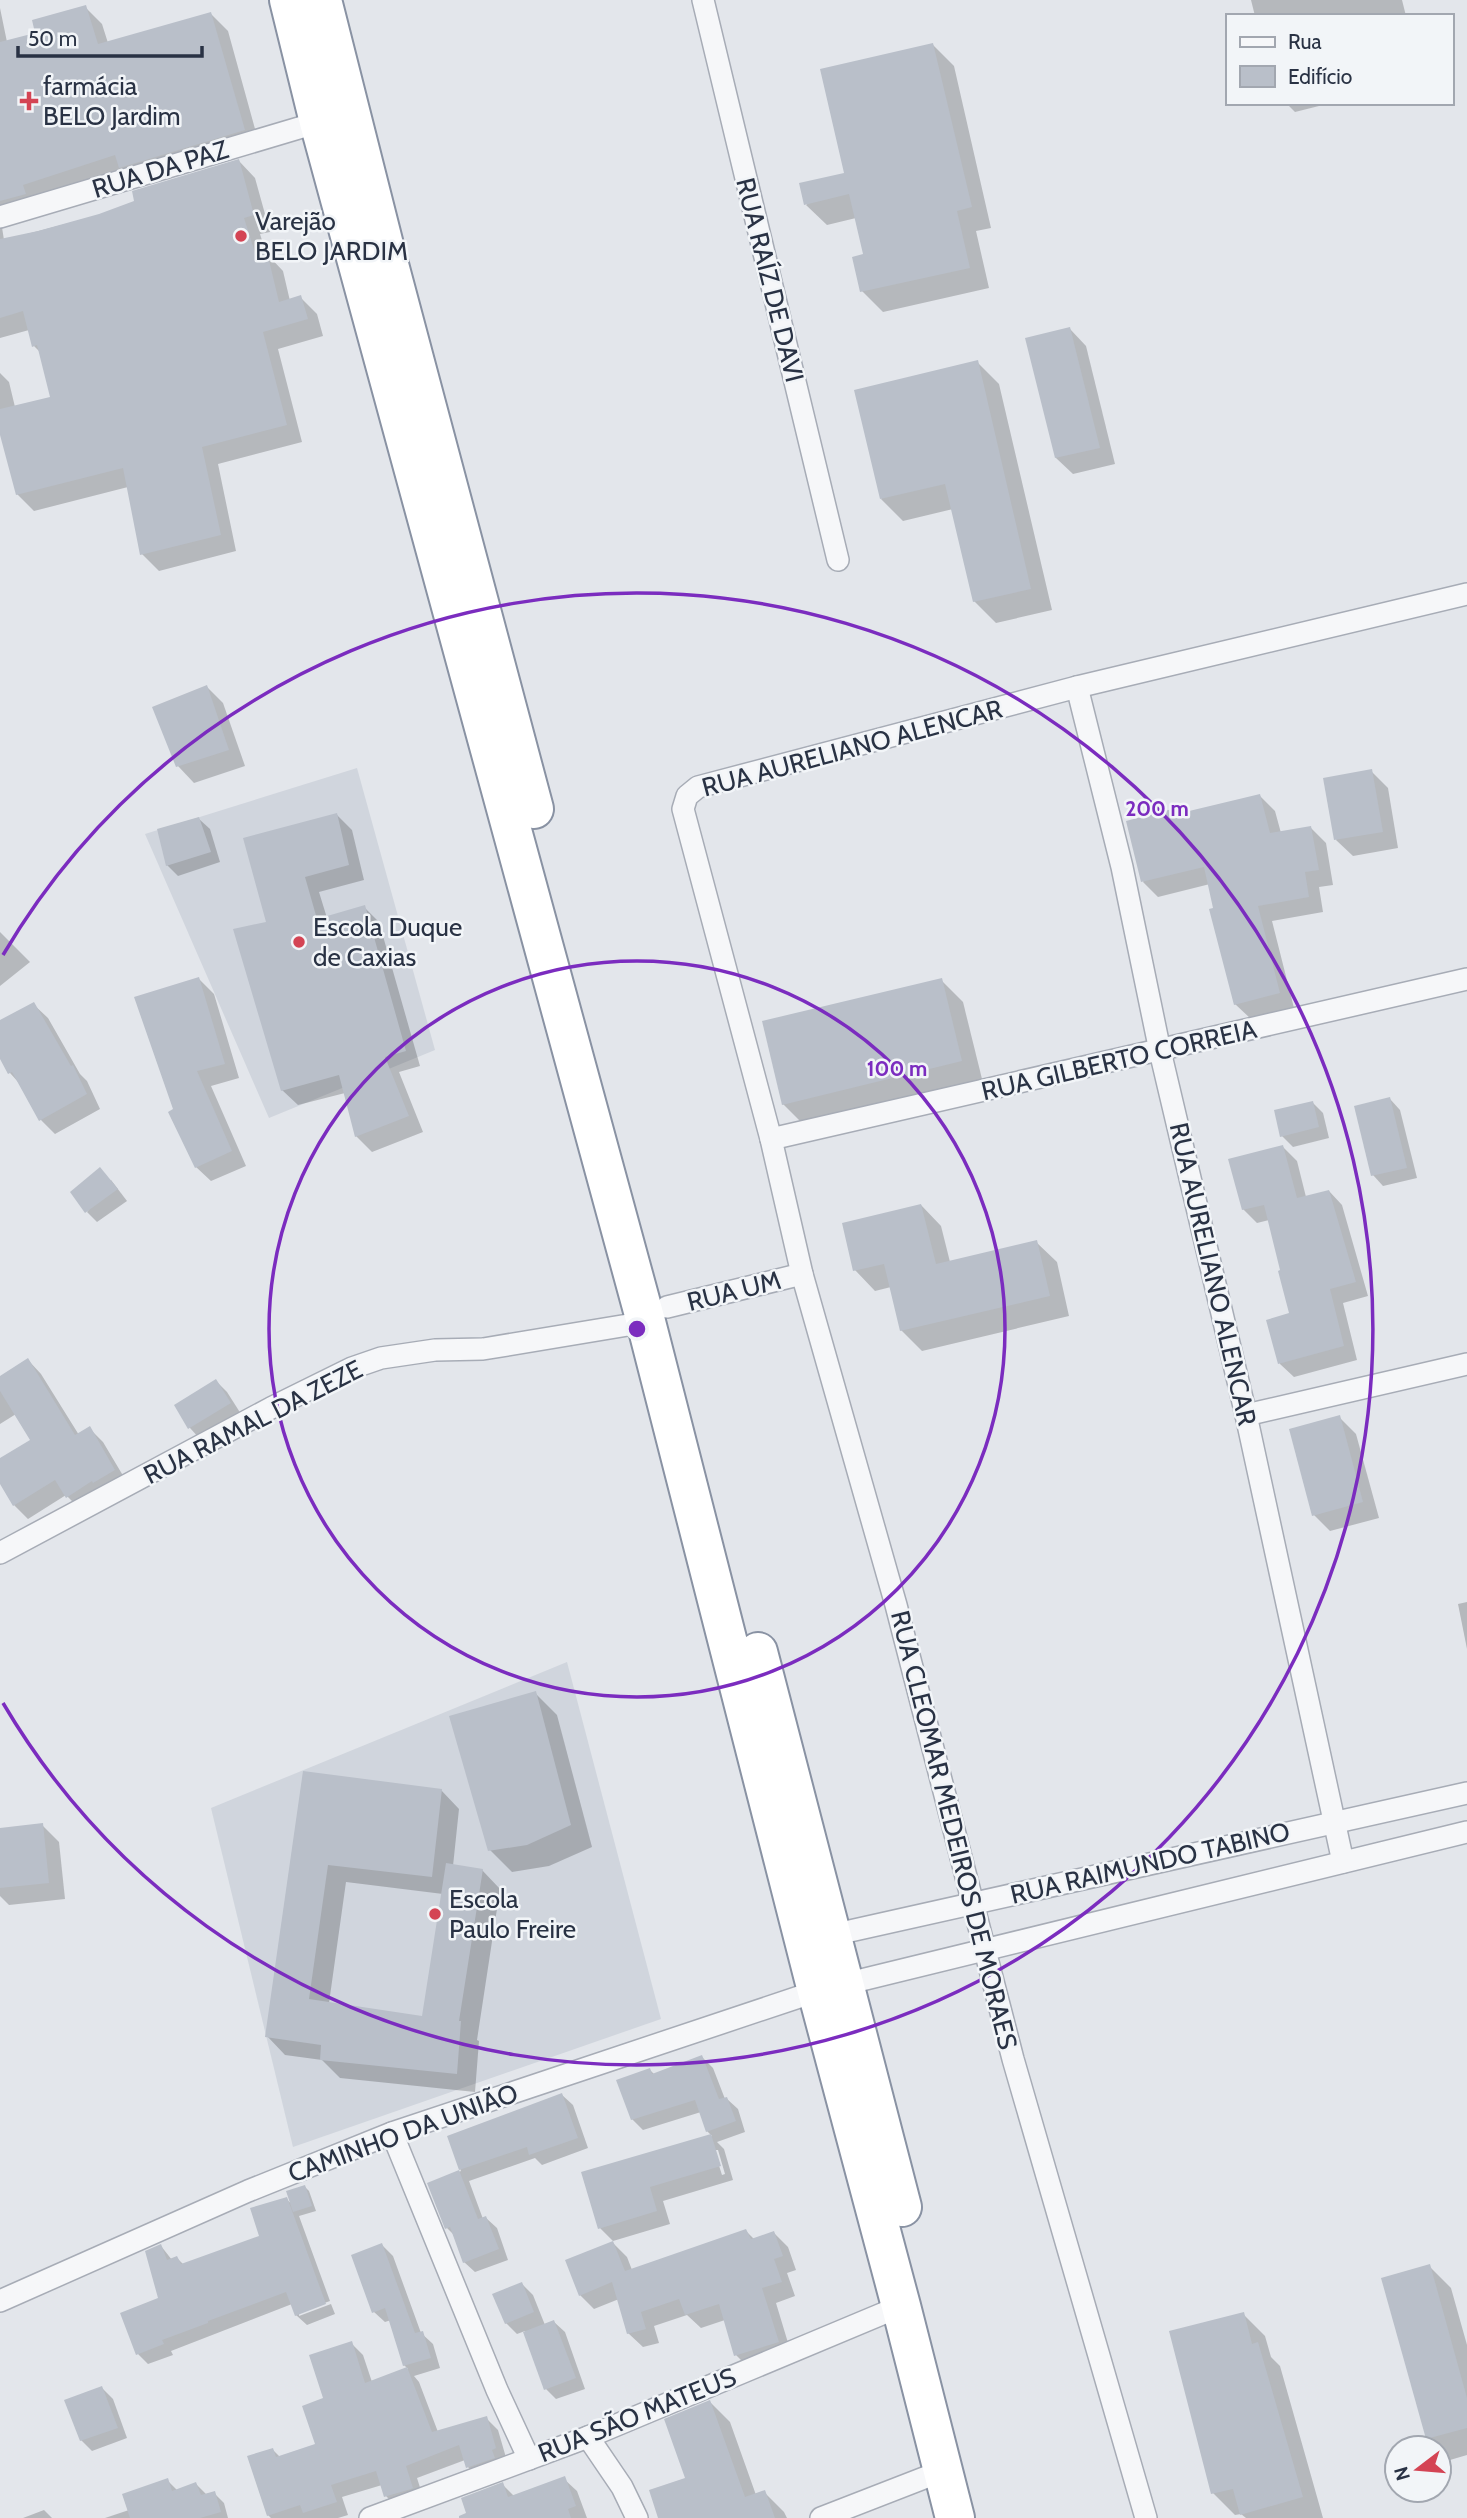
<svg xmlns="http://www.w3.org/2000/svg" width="1467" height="2518" font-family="Cabin,sans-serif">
  <rect width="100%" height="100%" fill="#e3e6eb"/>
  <!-- built -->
  <g fill="#d0d5dd">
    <path d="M357,768L435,1050L269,1118L145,834Z"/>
    <path d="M567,1662L661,2019L293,2147L211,1808Z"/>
  </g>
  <!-- shadow -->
  <g fill="#0003" fill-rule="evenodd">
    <path d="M1251,0H1402L1406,16H1255Z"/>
    <path d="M85,7L102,24L108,43L211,14L228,31L260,147L1,221L4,240L100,215L239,161L255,178L270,232L260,234L266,253L283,271L290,301L300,297L317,314L323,336L278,349L302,442L218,464L236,551L159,571L142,554L128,487L34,511L17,494L0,428V373L9,382L15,407L52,398L41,353L34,346L29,330L0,338V8L7,42L37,34Z"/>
    <path d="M933,45L954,66L991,228L976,231L989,288L883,312L862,291L865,256L856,218L827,225L806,205L846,174Z"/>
    <path d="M1286,103H1331L1295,112Z"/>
    <path d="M1070,329L1086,346L1115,464L1073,474L1056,458Z"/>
    <path d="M977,362L999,384L1052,610L996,623L974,601L953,509L903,521L881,499Z"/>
    <path d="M207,687L223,703L245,766L194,783L178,766Z"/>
    <path d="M1371,771L1388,788L1398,848L1353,856L1336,840Z"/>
    <path d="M1260,796L1275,811L1281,833L1311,828L1326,843L1333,885L1319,887L1323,912L1272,921L1294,1008L1251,1019L1235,1004L1210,884L1158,897L1143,882L1183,808L1188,813Z"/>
    <path d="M337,815L352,830L364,880L319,892L327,918L364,907L379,922L420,1066L399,1072L423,1132L372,1152L356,1136L345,1093L298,1105L282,1090L268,923Z"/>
    <path d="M199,819L210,829L220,862L178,876L167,865Z"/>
    <path d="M0,932L30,962L0,986Z"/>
    <path d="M199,979L214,994L239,1078L211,1086L246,1166L211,1181L196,1167L175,1110Z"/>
    <path d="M941,980L963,1002L983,1083L805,1126L783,1104Z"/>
    <path d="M33,1004L48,1018L80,1074L87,1081L100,1109L55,1134L41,1120L20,1084L10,1073L0,1056V1022Z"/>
    <path d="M1390,1099L1400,1110L1417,1178L1383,1186L1373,1175Z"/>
    <path d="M1312,1102L1323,1113L1329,1138L1293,1147L1282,1136Z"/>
    <path d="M1283,1147L1297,1161L1306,1197L1329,1191L1342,1205L1368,1296L1343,1303L1357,1360L1294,1377L1280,1364L1268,1321L1292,1315L1269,1220L1257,1223L1243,1209Z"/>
    <path d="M111,1180L127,1201L97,1222L87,1212Z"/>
    <path d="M921,1205L941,1226L950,1262L1036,1242L1057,1262L1069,1316L922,1351L901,1330L891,1287L875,1291L855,1270Z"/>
    <path d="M28,1360L41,1374L79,1435L90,1429L103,1442L128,1484L81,1510L66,1495L28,1519L14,1505L0,1481V1461L32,1440L16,1414L0,1424V1378Z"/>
    <path d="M216,1381L227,1392L241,1414L200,1439L190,1428L176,1406Z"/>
    <path d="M1339,1417L1356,1434L1379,1518L1330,1531L1314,1515Z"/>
    <path d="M1467,1602V1649L1458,1604Z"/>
    <path d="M535,1693L557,1715L592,1847L549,1866L512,1872L490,1850Z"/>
    <path d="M304,1772L441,1790L459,1809L453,1866L482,1870L500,1889L477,2040L479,2041L475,2092L340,2078L322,2060L285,2055L267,2036ZM346,1882L443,1894L423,2018L329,2003Z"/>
    <path d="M42,1825L59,1842L65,1899L9,1905L0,1896V1830Z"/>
    <path d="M702,2057L713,2068L725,2099H727L738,2109L745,2132L717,2142L724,2149L733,2180L663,2201L670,2224L613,2241L600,2228L584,2173L712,2136L707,2131L701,2112L643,2130L632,2119L650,2070L655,2075ZM714,2150H718L725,2174L722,2175Z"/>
    <path d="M562,2095L573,2105L588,2148L542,2165L535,2158L469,2181L483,2219L486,2218L497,2228L508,2260L475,2272L464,2262L455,2236L447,2228L429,2184L461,2171L449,2137Z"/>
    <path d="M305,2187L309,2191L316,2211L299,2216L330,2301L299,2312V2316L331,2304L335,2314L307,2325L296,2315L292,2304L171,2351L173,2355L148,2364L138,2354L160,2299L161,2246L172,2260L177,2258L184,2265L261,2237L286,2199L293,2205Z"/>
    <path d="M746,2231L755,2240L774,2233L788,2247L796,2270L787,2273L795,2296L776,2303L792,2356L750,2369L736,2355L725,2320L701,2328L687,2315L654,2326L659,2343L643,2347L628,2333L619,2299L594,2309L580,2295L613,2243L627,2257L632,2270Z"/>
    <path d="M382,2245L393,2256L421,2333L433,2344L440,2368L414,2376L419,2382L438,2432L486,2418L498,2430L507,2461L480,2480L468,2467L465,2460L417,2478L424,2500L398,2508L386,2496L382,2485L342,2497L348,2515L338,2518H271L268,2515L273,2450L281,2458L317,2445L325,2399L351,2343L363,2355L372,2382L408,2369L404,2365L391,2320L385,2322L374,2312Z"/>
    <path d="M1429,2266L1451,2288L1467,2345V2455L1450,2460L1428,2438Z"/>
    <path d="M522,2284L533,2295L545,2325L554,2322L565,2332L585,2389L556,2399L546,2389L525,2331L517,2334L506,2323Z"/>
    <path d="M1243,2314L1265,2336L1271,2357L1280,2366L1323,2518H1246L1241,2514L1235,2515L1213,2493Z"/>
    <path d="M102,2388L113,2399L127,2438L92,2451L81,2440Z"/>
    <path d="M710,2402L730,2422L756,2495L764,2492L784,2512L787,2518H660L687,2479Z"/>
    <path d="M564,2479L577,2491L587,2518H465L503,2485L515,2497Z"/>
    <path d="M167,2480L178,2491L196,2484L206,2494L214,2493L224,2503L228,2518H105L129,2510Z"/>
    <path d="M44,2510L52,2518H23Z"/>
  </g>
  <!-- building -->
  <g fill="#b9bfc9">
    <path d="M86,5L98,44L211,12L245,130L119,168L115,155L23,185L26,194L0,201V42L35,33L32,20Z"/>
    <path d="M933,43L972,207L957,211L970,268L860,292L852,257L863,254L849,194L804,205L799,183L844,173L820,69Z"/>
    <path d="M239,159L254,215L244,218L256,256L267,252L279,302L301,295L308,319L263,332L287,425L202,447L221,535L140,555L123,468L16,495L0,435V409L50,397L37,345L32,347L23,311L0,318V239L38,231L99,214L134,201L132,191Z"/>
    <path d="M1070,327L1100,448L1055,458L1025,338Z"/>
    <path d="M978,360L1031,589L973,602L945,484L880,499L854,390Z"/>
    <path d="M207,685L229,750L176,767L152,707Z"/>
    <path d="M1372,769L1383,832L1334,840L1323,778Z"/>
    <path d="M1260,794L1270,833L1311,826L1319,870L1305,872L1309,897L1258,906L1280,993L1234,1005L1209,909L1213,908L1204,867L1141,882L1126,821L1184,806L1185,812Z"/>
    <path d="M337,813L349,865L305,877L317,919L365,905L406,1051L385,1057L409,1116L355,1137L339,1075L281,1091L233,929L266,922L243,838Z"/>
    <path d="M199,817L211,852L166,866L157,829Z"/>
    <path d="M199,977L225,1064L197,1071L232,1151L195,1168L168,1112L173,1109L134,997Z"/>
    <path d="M942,978L962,1061L782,1105L762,1021Z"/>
    <path d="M34,1002L71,1066L73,1065L87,1094L39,1121L12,1072L8,1074L0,1059V1020Z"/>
    <path d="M1390,1097L1407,1168L1371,1176L1354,1106Z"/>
    <path d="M1313,1101L1319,1127L1280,1137L1274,1110Z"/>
    <path d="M1283,1145L1297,1198L1329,1190L1356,1282L1330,1289L1344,1346L1278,1364L1266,1320L1289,1313L1278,1271L1280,1270L1264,1205L1242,1210L1228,1159Z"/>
    <path d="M100,1167L118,1189L85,1213L70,1192Z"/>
    <path d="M921,1204L936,1264L1037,1240L1050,1296L900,1331L884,1264L853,1271L842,1223Z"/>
    <path d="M28,1358L75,1435L90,1426L115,1470L93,1483L92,1481L66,1498L55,1480L13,1506L0,1484V1458L30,1440L0,1391V1376Z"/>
    <path d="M216,1379L231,1403L188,1429L174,1405Z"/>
    <path d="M1340,1415L1363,1502L1312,1516L1289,1429Z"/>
    <path d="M536,1691L571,1825L527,1845L488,1851L449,1716Z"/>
    <path d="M303,1771L442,1789L432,1877L328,1865L309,1999L422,2016L446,1863L483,1869L459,2021H461L457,2074L320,2060L321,2045L265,2037Z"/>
    <path d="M43,1823L49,1883L0,1888V1828Z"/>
    <path d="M702,2055L719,2099L727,2097L736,2121L706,2132L695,2100L631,2120L616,2080L650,2068L652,2074Z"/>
    <path d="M562,2093L578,2138L529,2155L527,2147L459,2170L447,2136Z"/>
    <path d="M711,2134L721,2166L650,2187L657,2211L598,2229L581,2172Z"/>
    <path d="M459,2170L478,2219L486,2216L499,2249L463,2263L450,2227L445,2229L427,2183Z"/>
    <path d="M305,2185L312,2206L293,2212L286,2191Z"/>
    <path d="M287,2197L326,2304L295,2316L286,2292L208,2321V2323L162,2340L164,2344L136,2355L120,2313L158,2298L145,2251L161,2244L167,2260L177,2256L181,2264L259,2236L250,2208Z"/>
    <path d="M746,2229L751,2239L774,2231L783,2256L774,2259L782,2282L762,2288L779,2342L734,2356L719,2304L685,2315L679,2299L641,2312L646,2329L627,2334L612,2282L579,2296L565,2260L613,2241L625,2271Z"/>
    <path d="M382,2243L415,2333L423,2331L431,2358L403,2366L385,2308L372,2313L351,2255Z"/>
    <path d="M1430,2264L1467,2398V2428L1426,2439L1381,2278Z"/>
    <path d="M522,2282L534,2312L505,2324L492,2294Z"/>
    <path d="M1244,2312L1252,2344L1258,2342L1303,2497L1240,2515L1233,2489L1211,2494L1169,2331Z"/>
    <path d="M554,2320L576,2378L544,2390L523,2332Z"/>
    <path d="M352,2341L365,2383L407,2367L432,2432L487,2416L496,2448L492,2450L495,2458L466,2468L459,2445L406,2466L413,2488L411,2489L384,2497L376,2471L331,2485L337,2502L303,2513L300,2505L267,2516L247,2456L273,2448L276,2457L315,2444L302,2406L323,2398L309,2355Z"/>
    <path d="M102,2386L118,2428L80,2441L64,2400Z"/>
    <path d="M710,2400L745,2497L765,2490L775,2518H658L649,2490L685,2478L664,2419Z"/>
    <path d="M565,2476L576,2506L568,2509L571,2518H459V2516L466,2513L461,2498L503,2482L508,2497Z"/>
    <path d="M168,2478L172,2491L196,2482L201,2495L215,2491L221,2512L200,2518H130L122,2494Z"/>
  </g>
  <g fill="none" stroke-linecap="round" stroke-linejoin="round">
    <!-- street casing -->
    <g stroke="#a7acb6" stroke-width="24">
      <g id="street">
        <path d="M703,0L838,560"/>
        <path d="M0,217L319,122"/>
        <path d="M1077,687L1122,867L1160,1051L1246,1415L1343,1862"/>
        <path d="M771,1139L1467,979"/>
        <path d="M667,1307L802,1274"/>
        <path d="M1246,1415L1467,1364"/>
        <path d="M0,1553L271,1408L352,1368L381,1358L435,1350L483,1349L646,1322"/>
        <path d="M832,1935L1467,1793"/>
        <path d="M845,1984L1467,1832"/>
        <path d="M392,2133L497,2390L529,2459"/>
        <path d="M0,2301L248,2191L392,2133L817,1991"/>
        <path d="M588,2437L622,2487L637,2518"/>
        <path d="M370,2518L588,2437L901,2306"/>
        <path d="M821,2518L942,2471"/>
        <path d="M1146,2518L1013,2059L896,1605L802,1274L771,1139L683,809L687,796L698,787L1077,687L1467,594"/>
      </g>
    </g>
    <!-- highway casing -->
    <g stroke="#8992a3" stroke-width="42">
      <g id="highway">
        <path d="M289,0L319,122L646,1322L817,1991L901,2306L955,2518"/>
        <path d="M322,0L388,261L534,809"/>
        <path d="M758,1652L902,2207"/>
      </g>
    </g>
    <!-- street -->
    <use href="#street" stroke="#f6f7f9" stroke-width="21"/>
    <!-- highway -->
    <use href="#highway" stroke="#fff" stroke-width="38"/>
  </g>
  <!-- distance rings -->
  <g fill="none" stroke="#7b2cbf" stroke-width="3.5">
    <circle cx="637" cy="1329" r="368"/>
    <path d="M3 955A736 736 0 1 1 3 1703"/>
  </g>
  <!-- markers -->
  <g fill="#d44454" stroke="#f2f5f8" stroke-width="2.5">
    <path d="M25.5 90.5h7v7h7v7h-7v7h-7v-7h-7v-7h7z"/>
    <circle cx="241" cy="236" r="7"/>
    <circle cx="299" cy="942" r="7"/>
    <circle cx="435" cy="1914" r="7"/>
  </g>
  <g text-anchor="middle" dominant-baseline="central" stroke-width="5" stroke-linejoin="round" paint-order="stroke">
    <!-- poi labels -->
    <g font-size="26" fill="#293244" stroke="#f2f5f8" text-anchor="start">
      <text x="43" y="86">farmácia<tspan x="43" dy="30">BELO Jardim</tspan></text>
      <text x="255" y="221">Varejão<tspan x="255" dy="30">BELO JARDIM</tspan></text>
      <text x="313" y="927">Escola Duque<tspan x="313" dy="30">de Caxias</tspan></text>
      <text x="449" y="1899">Escola<tspan x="449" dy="30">Paulo Freire</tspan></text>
    </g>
    <!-- street labels -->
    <g font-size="26" fill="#293244" stroke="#f2f5f8">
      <text transform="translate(160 169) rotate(-17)">RUA DA PAZ</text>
      <text transform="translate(770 280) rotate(76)">RUA RAÍZ DE DAVI</text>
      <text transform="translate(852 748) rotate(-15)">RUA AURELIANO ALENCAR</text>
      <text transform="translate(1119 1060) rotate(-13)">RUA GILBERTO CORREIA</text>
      <text transform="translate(1213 1274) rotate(77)">RUA AURELIANO ALENCAR</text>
      <text transform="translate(734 1291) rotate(-14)">RUA UM</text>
      <text transform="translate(253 1422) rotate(-27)">RUA RAMAL DA ZEZE</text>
      <text transform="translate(954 1830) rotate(76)">RUA CLEOMAR MEDEIROS DE MORAES</text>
      <text transform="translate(1150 1863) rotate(-13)">RUA RAIMUNDO TABINO</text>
      <text transform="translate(403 2133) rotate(-20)">CAMINHO DA UNIÃO</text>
      <text transform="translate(637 2415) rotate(-22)">RUA SÃO MATEUS</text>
    </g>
  </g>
  <circle cx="637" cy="1329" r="10" fill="#7b2cbf" stroke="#f2f5f8" stroke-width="3.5"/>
  <g font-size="21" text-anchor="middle" font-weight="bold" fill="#7b2cbf" stroke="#f2f5f8" stroke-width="5" stroke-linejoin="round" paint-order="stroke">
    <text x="1157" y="816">200 m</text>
    <text x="897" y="1076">100 m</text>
  </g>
  <!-- legend -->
  <rect x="1226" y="14" width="228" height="91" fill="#f2f5f8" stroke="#a2a7b0" stroke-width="2"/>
  <rect x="1240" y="37" width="35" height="10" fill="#f6f7f9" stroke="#a2a7b0" stroke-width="2"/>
  <text x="1288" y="49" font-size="21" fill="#293244">Rua</text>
  <rect x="1240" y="66" width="35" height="21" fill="#b9bfc9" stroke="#a2a7b0" stroke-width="2"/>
  <text x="1288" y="84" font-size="21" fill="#293244">Edifício</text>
  <!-- north arrow -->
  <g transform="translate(1418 2469) rotate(254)"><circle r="33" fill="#f2f5f8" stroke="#a2a7b0" stroke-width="2"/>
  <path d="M0-5L12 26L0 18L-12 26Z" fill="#d44454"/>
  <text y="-10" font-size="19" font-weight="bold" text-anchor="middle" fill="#293244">N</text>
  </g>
  <!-- scale -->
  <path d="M18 46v10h184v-10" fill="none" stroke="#293244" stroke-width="3.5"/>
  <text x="28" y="46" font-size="21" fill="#293244" stroke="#f2f5f8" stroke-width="5" paint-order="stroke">50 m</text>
</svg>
